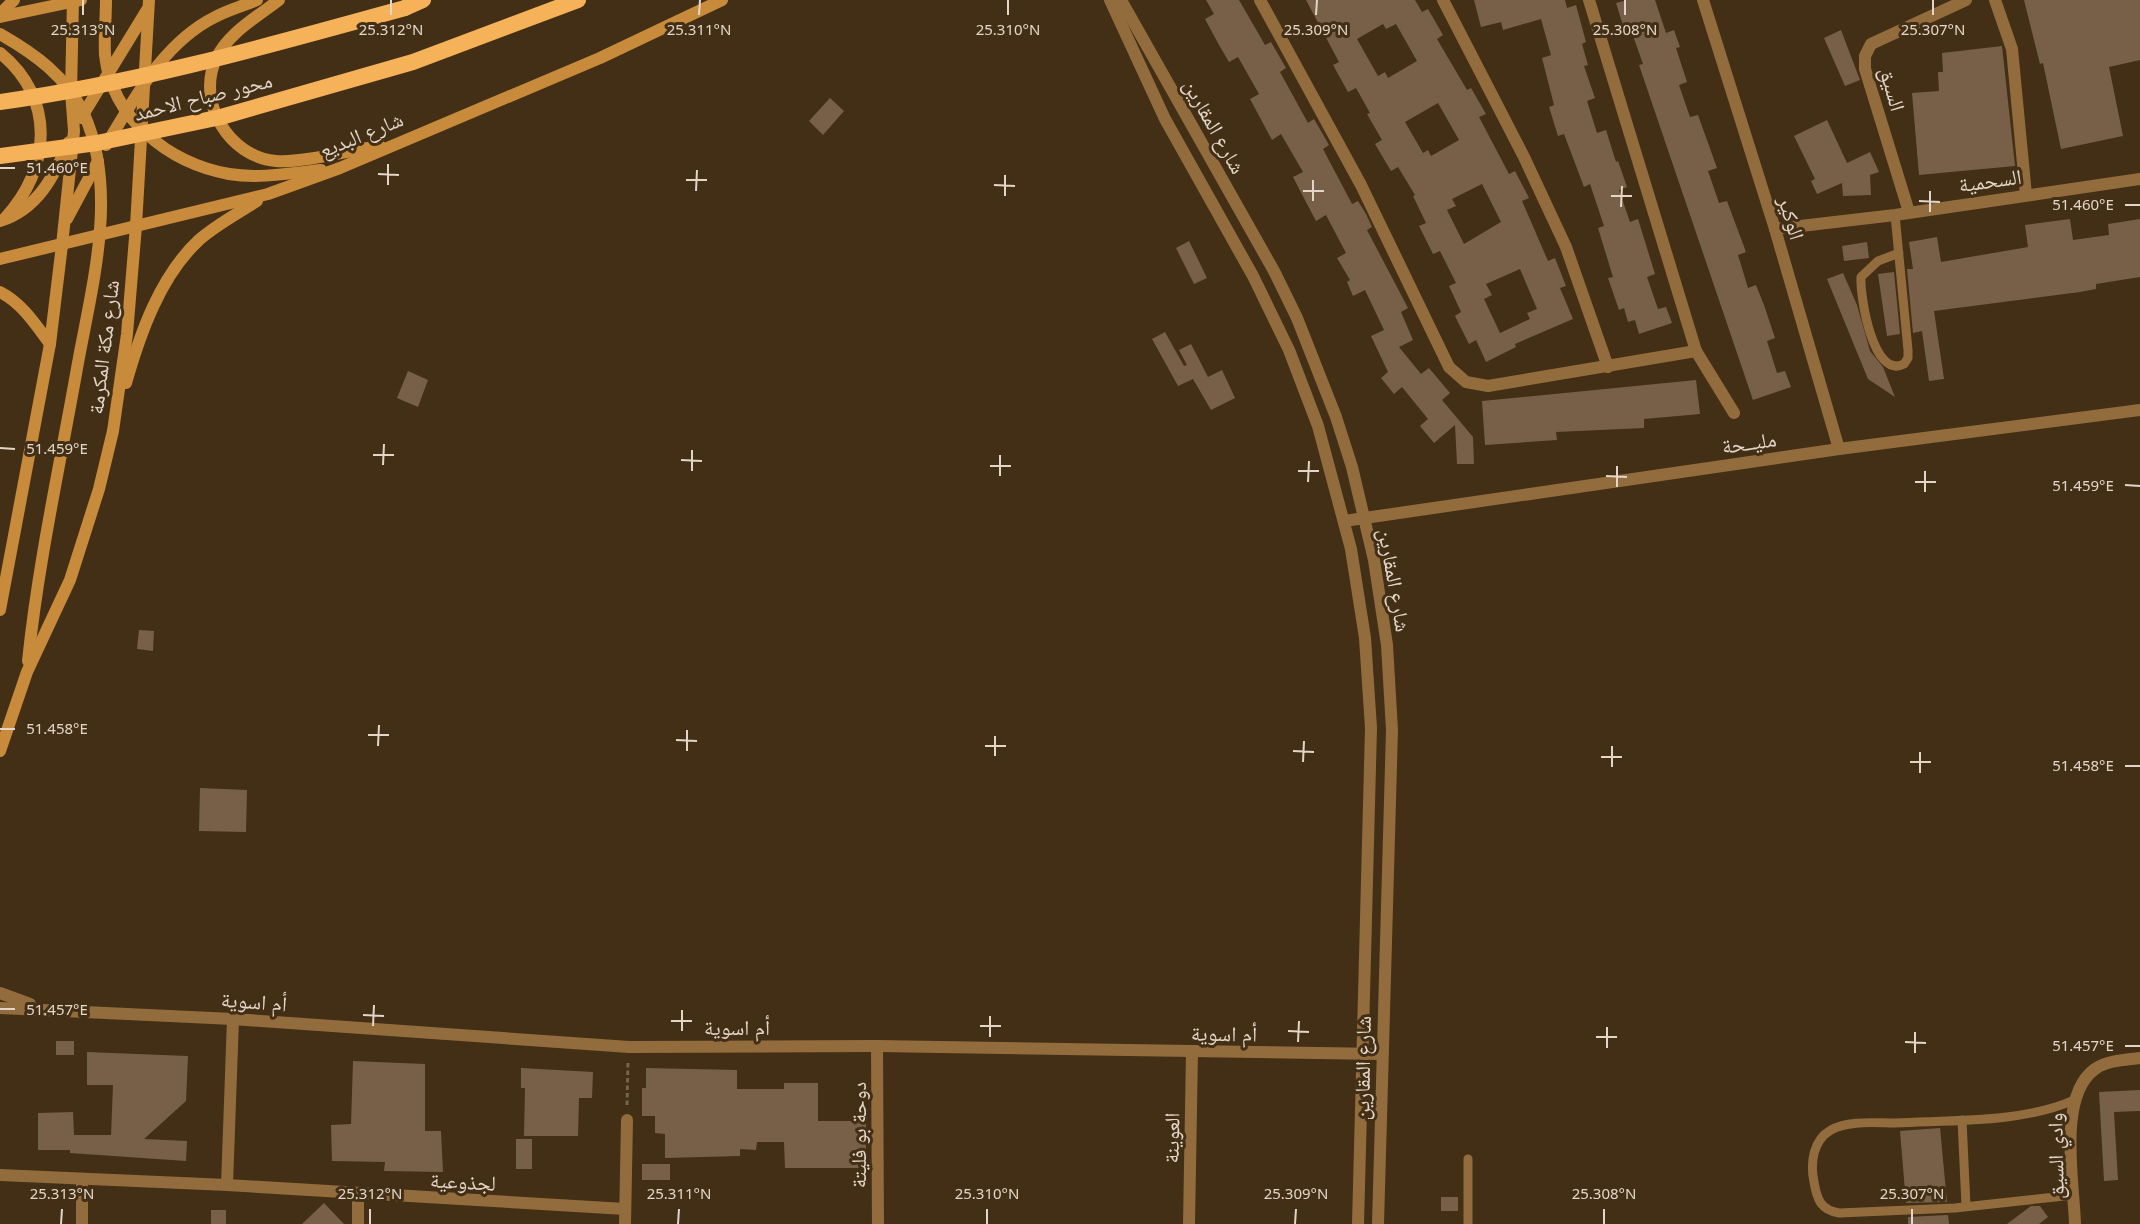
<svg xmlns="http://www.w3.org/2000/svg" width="2140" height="1224" font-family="'Noto Sans','Noto Naskh Arabic',sans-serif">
  <rect width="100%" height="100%" fill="#432f16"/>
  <!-- building -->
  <g fill="#776047" fill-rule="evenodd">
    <path d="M1206,0H1239L1265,45L1271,42L1286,68L1280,72L1308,123L1314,119L1329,145L1323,149L1352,204L1358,201L1366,214L1372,227L1367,230L1408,308L1401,312L1413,340L1399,347L1421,374L1429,368L1450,393L1442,400L1473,437L1474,464H1457L1455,425L1434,443L1420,426L1428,419L1402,387L1394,394L1381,378L1388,372L1371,336L1384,330L1365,290L1353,296L1347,282L1350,280L1337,258L1346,253L1326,215L1316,221L1307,204L1293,177L1303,172L1281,134L1272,140L1250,99L1259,94L1238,57L1229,62L1219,45L1205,19L1214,14Z"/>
    <path d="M1306,0H1415L1422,12L1428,9L1443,35L1437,39L1467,90L1471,88L1486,114L1479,117L1509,174L1515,171L1529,198L1522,201L1548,261L1555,258L1566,286L1560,288L1573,319L1515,344L1516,347L1486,362L1476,340L1469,344L1455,316L1461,312L1449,286L1456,283L1440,251L1433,254L1419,226L1426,223L1413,196L1415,195L1398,167L1391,171L1375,144L1382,140L1367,114L1370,113L1356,88L1348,92L1333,65L1339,62ZM1383,24L1386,29L1396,24L1417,61L1388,78L1385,72L1378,76L1357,39ZM1438,103L1459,140L1431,156L1428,150L1423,153L1405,122ZM1482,184L1501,222L1464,244L1447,210L1456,206L1452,199ZM1520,269L1537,309L1527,313L1530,319L1500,333L1484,299L1492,295L1486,284Z"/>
    <path d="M1474,0H1565L1567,8L1576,5L1586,42L1582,44L1588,65L1584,66L1595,98L1587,101L1597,133L1606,130L1616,162L1618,161L1627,187L1619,190L1630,222L1638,219L1655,274L1647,277L1658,309L1666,307L1672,323L1639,334L1635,320L1628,322L1624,308L1619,310L1608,278L1613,277L1598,228L1604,226L1590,184L1584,187L1564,134L1558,136L1549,107L1554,105L1542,58L1551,55L1541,19L1503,30L1501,22L1481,27Z"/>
    <path d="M1627,0H1655L1666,33L1674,30L1680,47L1676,48L1687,82L1679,85L1690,117L1698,115L1717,168L1708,171L1719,203L1727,201L1746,252L1738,255L1748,288L1756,285L1764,305L1775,338L1767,341L1777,373L1785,371L1791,387L1753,400L1639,65L1643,64L1632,33L1626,35L1616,3Z"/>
    <path d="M2024,0H2140V60L2109,67L2123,136L2061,149L2043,63L2040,64Z"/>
    <path d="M1841,30L1860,80L1845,86L1824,38Z"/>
    <path d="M2002,46L2015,166L1919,175L1912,93L1939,91L1938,72H1943L1942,53Z"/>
    <path d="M830,98L844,111L823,135L809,121Z"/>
    <path d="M1827,120L1847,163L1870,152L1879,172L1870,175L1871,195L1843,196L1842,183L1817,194L1811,181L1815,179L1794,136Z"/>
    <path d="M2070,219L2073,240L2109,235L2108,224L2140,219V277L2096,284V289L2080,292L1934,311L1944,379L1929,381L1922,331L1913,333L1907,269H1913L1909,242L1937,237L1941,262L2028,247L2025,225Z"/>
    <path d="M1189,241L1207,278L1194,284L1176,248Z"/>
    <path d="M1867,242L1869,258L1844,261L1842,246Z"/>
    <path d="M1894,272L1900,334L1887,336L1878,274Z"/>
    <path d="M1843,273L1857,305L1870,351L1883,367L1895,397L1868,379L1827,279Z"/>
    <path d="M1165,332L1184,366L1187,365L1179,350L1191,344L1208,377L1222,370L1235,398L1211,410L1193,379L1178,386L1152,339Z"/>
    <path d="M408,371L428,380L418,407L397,398Z"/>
    <path d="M1696,380L1700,414L1644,419V428L1556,432L1557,440L1485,445L1482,401Z"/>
    <path d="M139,630L154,631L153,651L137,649Z"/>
    <path d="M200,788L247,790L246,832L199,831Z"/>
    <rect x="56" y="1041" width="18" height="14"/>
    <path d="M87,1052L188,1056L186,1101L144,1139L187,1141L186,1161L70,1153V1150H38V1113L73,1112L74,1135H111L113,1085H87Z"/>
    <path d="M353,1061L425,1064V1131H441L443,1172L384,1171L385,1162L332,1161L331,1125L351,1124Z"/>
    <path d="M521,1068L593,1072L592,1098H579L578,1136H524L525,1088H521Z"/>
    <path d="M646,1068L737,1070V1089H784V1083H818V1121H866V1156H861V1168H785L784,1142H757L756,1150L740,1149V1156L665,1158V1134L655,1133V1116H642V1088H646Z"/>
    <path d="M2140,1090V1111L2114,1112L2118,1180L2104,1181L2099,1092Z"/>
    <path d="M1940,1128L1947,1202L1906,1203L1900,1131Z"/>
    <rect x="516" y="1139" width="16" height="30"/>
    <rect x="642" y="1164" width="28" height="16"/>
    <rect x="1441" y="1197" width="17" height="14"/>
    <path d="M324,1203L344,1224H302Z"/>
    <path d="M2031,1206H2040L2048,1217L2039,1224H2007Z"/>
    <rect x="211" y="1210" width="15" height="14"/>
    <path d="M1948,1215L1949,1224H1908V1217Z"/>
  </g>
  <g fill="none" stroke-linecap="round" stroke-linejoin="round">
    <!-- path -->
    <path stroke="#76644f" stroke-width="3" stroke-dasharray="4.5 3" stroke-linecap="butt" d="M627,1105L628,1061"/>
    <!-- service -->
    <g stroke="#936c3e" stroke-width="9">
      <path d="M1895,215L1908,350V358L1904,364C1873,380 1860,297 1861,277L1878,261L1899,253"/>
      <path d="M2074,1100C2023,1123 1951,1120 1895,1123C1876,1123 1848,1120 1831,1130C1813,1140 1810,1163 1814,1182C1817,1200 1821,1210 1839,1213L1955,1208L2074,1195"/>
      <path d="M1962,1120L1966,1206"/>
      <path d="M1468,1159V1224"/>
    </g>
    <!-- minor -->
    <g stroke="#936c3e" stroke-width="12">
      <path d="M1110,0L1165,119L1253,276L1289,350L1318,426L1351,549L1365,638L1371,728L1358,1224"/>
      <path d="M1121,0L1274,271L1297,318L1336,417L1352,467L1374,560L1387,645L1392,730L1378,1224"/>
      <path d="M1260,0L1361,185L1449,367L1466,382L1488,386L1696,351"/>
      <path d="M1443,0L1524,157L1566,247L1608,367"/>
      <path d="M1589,0L1696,351L1734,413"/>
      <path d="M1703,0L1775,229L1839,449"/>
      <path d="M1995,0L2012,49L2026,195"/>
      <path d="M1909,212L1865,69V56L1871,44L1966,0"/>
      <path d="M1775,229L1895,215L2140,179"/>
      <path d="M1344,521L1839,449L2140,410"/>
      <path d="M0,993L30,1004"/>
      <path d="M0,1008L233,1019L629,1047L877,1046L1382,1054"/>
      <path d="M877,1046L878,1224"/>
      <path d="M0,1175L227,1185L625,1209"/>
      <path d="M82,1181V1224"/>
      <path d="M227,1185L233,1019"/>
      <path d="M358,1194V1224"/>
      <path d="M625,1224L627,1120"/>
      <path d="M1189,1224L1192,1052"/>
      <path d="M2075,1224C2074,1183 2057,1096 2095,1069C2108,1060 2125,1060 2140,1058"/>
    </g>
    <!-- secondary -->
    <g stroke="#c88a3b" stroke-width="12">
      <path d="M106,0C106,18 104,37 105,55C112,119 169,163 229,174C259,179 291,173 321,170"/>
      <path d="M279,0C257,17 228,33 216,59C196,102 229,157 276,161C302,163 352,150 380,146"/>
      <path d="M0,14L14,0"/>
      <path d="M0,17L81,0"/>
      <path d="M0,34C35,54 66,76 84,114C120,194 90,292 76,374C59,469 38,565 28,661"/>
      <path d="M0,53C56,98 51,169 5,218"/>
      <path d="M81,118L147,10"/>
      <path d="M106,145C135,98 163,43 215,17C228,10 243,6 257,0"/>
      <path d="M67,219L98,161"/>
      <path d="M0,221C38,209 54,176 69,142"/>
      <path d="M0,259L268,194L340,168L600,58L722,0"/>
      <path d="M0,292C22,303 36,325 50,344"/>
      <path d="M126,383C140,334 160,276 199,240C216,225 237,214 257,201"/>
      <path d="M0,610L50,344L62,245L74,131L71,92L73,0"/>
      <path d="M0,751L27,672L70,580L99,489L113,431L127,334L136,226L149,0"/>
    </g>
    <!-- trunk -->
    <g stroke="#f6b259" stroke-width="16">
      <path d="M405,8L423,0"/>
      <path d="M221,117L413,62L578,0"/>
    </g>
    <!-- trunk-bridge -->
    <g stroke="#f6b259" stroke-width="16">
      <path d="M0,102C138,83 271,45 405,8"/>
      <path d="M0,156L97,143L221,117"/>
    </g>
  </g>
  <!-- ticks -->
  <path fill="none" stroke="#e3d6c8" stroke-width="2" d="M83,15V0M391,15V0M699,15L700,0M1008,15V0M1316,15L1317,0M1625,15V0M1933,15V0M0,168H15M378,174L399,175M686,180H707M388,185V164M994,185L1015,186M696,191L697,170M1303,191H1324M1005,196V175M1611,196H1632M1313,201V180M1919,201L1940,202M2125,205H2140M1621,207L1622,186M1930,212V191M0,448L15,449M373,455H394M681,460L702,461M383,465L384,444M990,466H1011M692,471V450M1298,471H1319M1000,476V455M1606,476L1627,477M1308,482L1309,461M1915,482H1936M2125,485L2140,486M1617,487V466M1925,492V471M0,729H15M368,735H389M676,740L697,741M378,746L379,725M985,746H1006M687,751V730M1293,751L1314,752M995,756V736M1601,757H1622M1303,762L1304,741M1910,762H1931M2125,766H2140M1612,767V746M1920,773V752M0,1009H15M363,1015L384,1016M671,1021H692M373,1026L374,1005M980,1026H1001M682,1031V1010M1288,1031L1309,1032M990,1037V1016M1596,1037H1617M1298,1042L1299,1021M1905,1042L1926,1043M2125,1046H2140M1607,1048V1027M1915,1053V1032M61,1224L62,1209M370,1224V1209M678,1224L679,1209M987,1224V1209M1295,1224L1296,1209M1604,1224V1209M1912,1224V1209"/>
  <g text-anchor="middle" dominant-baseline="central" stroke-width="6" stroke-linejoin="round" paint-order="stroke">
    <!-- street labels -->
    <g font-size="21" fill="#e3d6c8" stroke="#432f16">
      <text transform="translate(1893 89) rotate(74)">السيق</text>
      <text transform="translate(203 96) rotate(-14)">محور صباح الاحمد</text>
      <text transform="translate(1215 126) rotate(61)">شارع المقارين</text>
      <text transform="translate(361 134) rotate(-22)">شارع البديع</text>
      <text transform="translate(1990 180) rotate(-8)">السحمية</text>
      <text transform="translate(1792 218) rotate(73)">الوكير</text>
      <text transform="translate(103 347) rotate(-83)">شارع مكة المكرمة</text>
      <text transform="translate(1749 442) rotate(-8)">مليــحة</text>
      <text transform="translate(1395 580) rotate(80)">شارع المقارين</text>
      <text transform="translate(254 1001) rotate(4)">أم اسوية</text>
      <text x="737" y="1027">أم اسوية</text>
      <text transform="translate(1224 1033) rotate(1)">أم اسوية</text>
      <text transform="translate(1362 1068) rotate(-89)">شارع المقارين</text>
      <text transform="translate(858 1135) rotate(-90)">دوحة بو فليتة</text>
      <text transform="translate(1171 1138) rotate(-89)">العوينة</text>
      <text transform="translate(2055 1156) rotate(-91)">وادي السيق</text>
      <text transform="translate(463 1181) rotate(3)">لجذوعية</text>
    </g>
  </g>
  <g font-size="15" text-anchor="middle" fill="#e3d6c8" stroke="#432f16" stroke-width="6" stroke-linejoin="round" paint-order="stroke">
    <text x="83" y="35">25.313°N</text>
    <text x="391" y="35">25.312°N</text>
    <text x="699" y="35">25.311°N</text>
    <text x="1008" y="35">25.310°N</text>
    <text x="1316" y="35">25.309°N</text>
    <text x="1625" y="35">25.308°N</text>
    <text x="1933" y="35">25.307°N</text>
    <text x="57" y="173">51.460°E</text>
    <text x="2083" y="210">51.460°E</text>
    <text x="57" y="454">51.459°E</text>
    <text x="2083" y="491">51.459°E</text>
    <text x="57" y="734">51.458°E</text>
    <text x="2083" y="771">51.458°E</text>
    <text x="57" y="1015">51.457°E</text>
    <text x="2083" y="1051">51.457°E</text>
    <text x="62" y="1199">25.313°N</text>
    <text x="370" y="1199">25.312°N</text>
    <text x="679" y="1199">25.311°N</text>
    <text x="987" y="1199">25.310°N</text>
    <text x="1296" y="1199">25.309°N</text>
    <text x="1604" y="1199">25.308°N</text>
    <text x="1912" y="1199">25.307°N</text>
  </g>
</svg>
